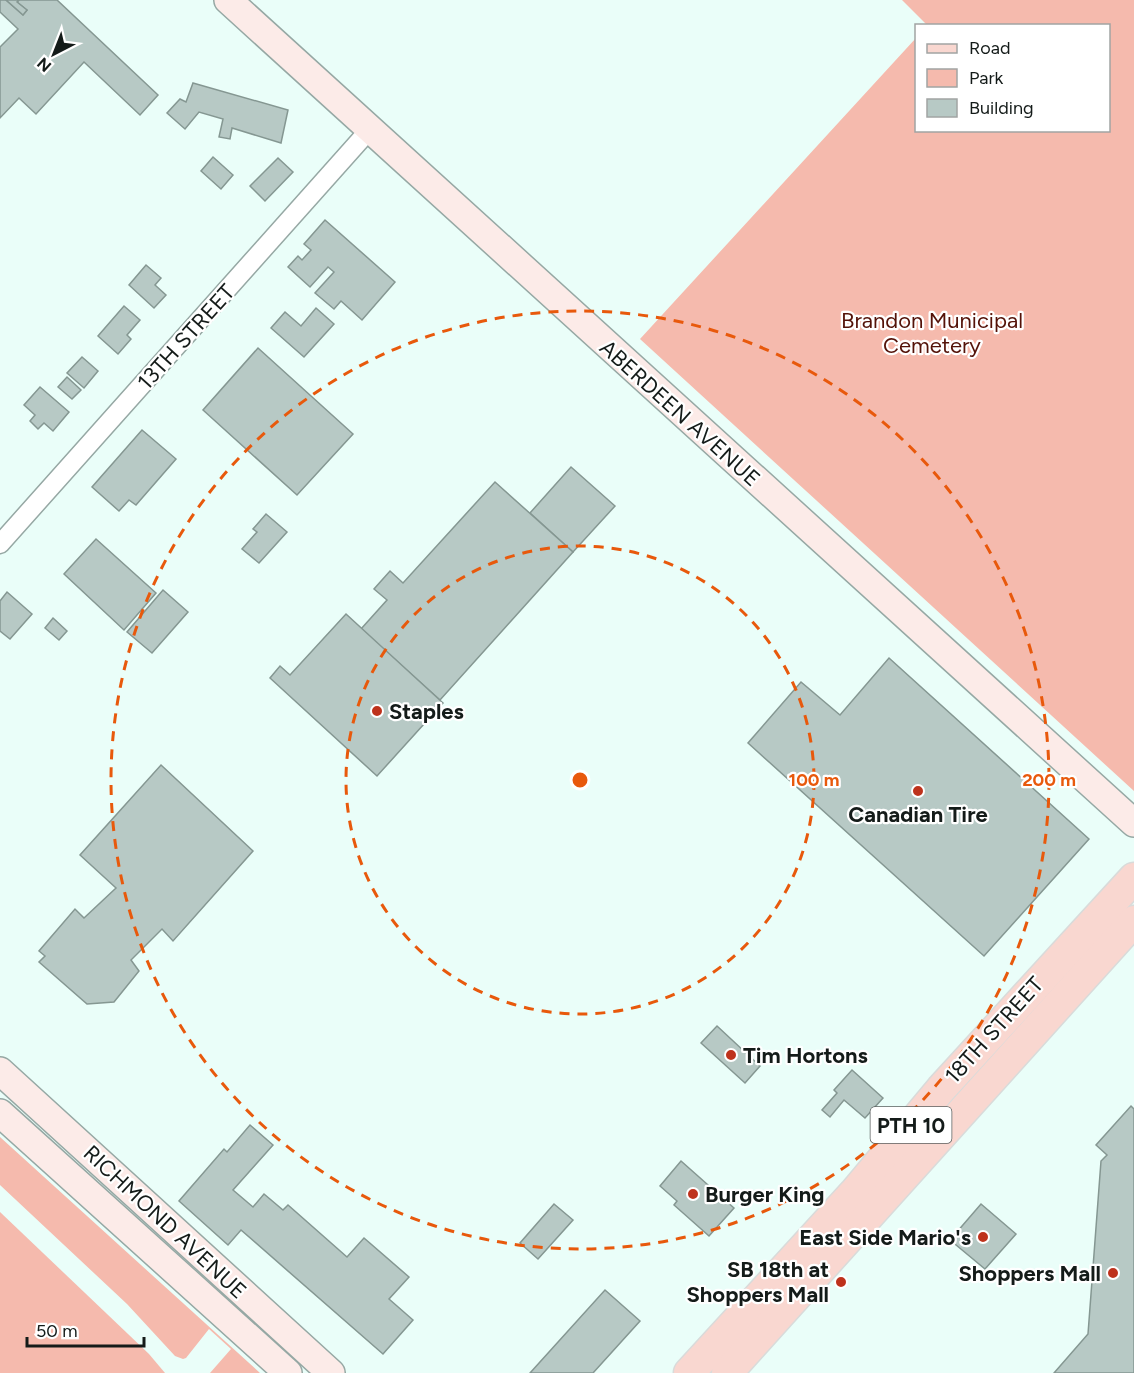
<svg xmlns="http://www.w3.org/2000/svg" width="1134" height="1373" font-family="Figtree,sans-serif">
  <rect width="100%" height="100%" fill="#eafef9"/>
  <!-- green -->
  <g fill="#f5baad">
    <path d="M902,0H1134V791L640,339L916,38V130H1108V26L927,25Z"/>
    <path d="M0,1137L260,1373H210L231,1349L209,1329L186,1358L183,1359L175,1356L127,1304L0,1185Z"/>
    <path d="M0,1212L149,1354L165,1373H0Z"/>
  </g>
  <!-- building -->
  <g fill="#b7c9c5" stroke="#859792" stroke-width="1.5">
    <path d="M0,0H6L23,15L27,10L17,2L19,0H57L158,95L140,115L84,62L36,114L19,98L0,118V47L18,29L0,12Z"/>
    <path d="M6,0H19L17,2L27,10L23,15Z"/>
    <path d="M193,83L288,110L281,143L232,128L230,139L219,137L223,119L199,112L185,129L167,113L180,99L186,102Z"/>
    <path d="M213,157L233,175L221,189L201,171Z"/>
    <path d="M278,158L293,172L265,201L250,186Z"/>
    <path d="M325,220L395,282L362,320L341,301L334,309L315,293L334,272L328,267L310,287L288,267L298,256L302,260L311,250L304,244Z"/>
    <path d="M146,265L161,278L155,285L166,295L154,308L129,285Z"/>
    <path d="M124,306L140,320L127,335L131,339L118,354L98,336Z"/>
    <path d="M316,308L334,324L304,357L271,328L285,312L301,326Z"/>
    <path d="M258,348L353,434L297,495L203,410Z"/>
    <path d="M82,357L98,371L84,388L67,373Z"/>
    <path d="M67,377L81,390L72,399L58,387Z"/>
    <path d="M40,387L69,412L53,431L44,423L38,429L30,421L35,415L24,405Z"/>
    <path d="M142,430L176,459L136,505L129,500L119,511L92,487Z"/>
    <path d="M571,467L615,506L573,552L530,513Z"/>
    <path d="M495,482L573,552L440,700L361,629L387,600L374,589L390,571L403,583Z"/>
    <path d="M266,514L287,532L259,563L242,549L257,532L253,529Z"/>
    <path d="M96,539L156,593L124,630L64,574Z"/>
    <path d="M163,590L188,612L152,653L127,632Z"/>
    <path d="M7,592L32,614L10,639L0,631V601Z"/>
    <path d="M346,614L443,703L377,776L270,678L280,666L290,675Z"/>
    <path d="M53,618L67,631L59,640L45,628Z"/>
    <path d="M889,658L1089,839L984,956L748,743L801,682L840,715Z"/>
    <path d="M161,765L253,851L173,941L162,929L131,960L139,971L114,1002L87,1004L39,962L45,956L39,951L75,909L84,918L116,888L80,855Z"/>
    <path d="M717,1026L760,1066L745,1083L701,1043Z"/>
    <path d="M852,1070L883,1098L865,1118L844,1100L830,1117L822,1110L837,1093L834,1090Z"/>
    <path d="M1131,1106L1134,1109V1373H1054L1088,1334L1101,1161L1107,1155L1096,1145Z"/>
    <path d="M250,1125L273,1145L233,1190L253,1207L264,1194L283,1210L288,1205L347,1257L364,1238L409,1277L389,1299L413,1320L383,1354L241,1230L228,1245L179,1201L224,1149L227,1152Z"/>
    <path d="M681,1161L734,1208L709,1236L674,1205L677,1201L660,1186Z"/>
    <path d="M554,1204L573,1220L538,1259L520,1243Z"/>
    <path d="M981,1204L1016,1234L985,1269L950,1240Z"/>
    <path d="M605,1290L640,1321L593,1373H530Z"/>
  </g>
  <g fill="none" stroke-linecap="round" stroke-linejoin="round">
    <!-- street casing -->
    <g stroke="#96a8a4" stroke-width="21">
      <path id="street" d="M0,544L371,128"/>
    </g>
    <!-- secondary casing -->
    <g stroke="#96a8a4" stroke-width="30">
      <g id="secondary">
        <path d="M228,0L1134,823"/>
        <path d="M0,1071L331,1373"/>
        <path d="M0,1113L288,1373"/>
      </g>
    </g>
    <!-- primary casing -->
    <g stroke="#d9dbda" stroke-width="33">
      <g id="primary">
        <path d="M689,1373L854,1193L941,1089L1134,878"/>
        <path d="M727,1373L1134,921"/>
      </g>
    </g>
    <!-- street -->
    <use href="#street" stroke="#fff" stroke-width="18"/>
    <!-- secondary -->
    <use href="#secondary" stroke="#fcebe8" stroke-width="27"/>
    <!-- primary -->
    <use href="#primary" stroke="#f9d7d0" stroke-width="30"/>
  </g>
  <!-- distance rings -->
  <g fill="none" stroke="#e8590c" stroke-width="3" stroke-dasharray="10 8">
    <circle cx="580" cy="780" r="234"/>
    <circle cx="580" cy="780" r="469"/>
  </g>
  <!-- markers -->
  <g fill="#be321c" stroke="#fff" stroke-width="2">
    <circle cx="377" cy="711" r="6"/>
    <circle cx="918" cy="791" r="6"/>
    <circle cx="731" cy="1055" r="6"/>
    <circle cx="693" cy="1194" r="6"/>
    <circle cx="983" cy="1237" r="6"/>
    <circle cx="1113" cy="1273" r="6"/>
    <circle cx="841" cy="1282" r="6"/>
  </g>
  <g text-anchor="middle" dominant-baseline="central" stroke-width="4.5" stroke-linejoin="round" paint-order="stroke">
    <!-- shield labels -->
    <rect fill="#fff" stroke="#5a5f5e" stroke-width="1.5" x="870.5" y="1107" width="81" height="36" rx="4.5"/>
    <g font-size="21" font-weight="bold" fill="#141b19">
      <text x="911" y="1125">PTH 10</text>
    </g>
    <!-- park labels -->
    <g font-size="22" fill="#541208" stroke="#fff">
      <text x="932" y="320">Brandon Municipal<tspan x="932" dy="25">Cemetery</tspan></text>
    </g>
    <!-- street labels -->
    <g font-size="22" fill="#141b19" stroke="#fff">
      <text transform="translate(186 337) rotate(-48)">13TH STREET</text>
      <text transform="translate(680 413) rotate(42)">ABERDEEN AVENUE</text>
      <text transform="translate(994 1030) rotate(-48)">18TH STREET</text>
      <text transform="translate(165 1222) rotate(43)">RICHMOND AVENUE</text>
    </g>
    <!-- poi labels -->
    <g font-size="22" font-weight="bold" fill="#141b19" stroke="#fff" text-anchor="start">
      <text x="389" y="711">Staples</text>
      <text x="918" y="814" text-anchor="middle">Canadian Tire</text>
      <text x="743" y="1055">Tim Hortons</text>
      <text x="705" y="1194">Burger King</text>
      <text x="971" y="1237" text-anchor="end">East Side Mario's</text>
      <text x="829" y="1269" text-anchor="end">SB 18th at<tspan x="829" dy="25">Shoppers Mall</tspan></text>
      <text x="1101" y="1273" text-anchor="end">Shoppers Mall</text>
    </g>
  </g>
  <circle cx="580" cy="780" r="9" fill="#e8590c" stroke="#fff" stroke-width="3"/>
  <g font-size="18" text-anchor="middle" font-weight="bold" fill="#e8590c" stroke="#fff" stroke-width="4.5" stroke-linejoin="round" paint-order="stroke">
    <text x="814" y="786">100 m</text>
    <text x="1049" y="786">200 m</text>
  </g>
  <!-- legend -->
  <rect x="915" y="24" width="195" height="108" fill="#ffffff" stroke="#a1a4a3" stroke-width="1.5"/>
  <rect x="927" y="44" width="30" height="9" fill="#f9d7d0" stroke="#a1a4a3" stroke-width="1.5"/>
  <text x="969" y="54" font-size="18" fill="#141b19">Road</text>
  <rect x="927" y="69" width="30" height="18" fill="#f5baad" stroke="#a1a4a3" stroke-width="1.5"/>
  <text x="969" y="84" font-size="18" fill="#141b19">Park</text>
  <rect x="927" y="99" width="30" height="18" fill="#b7c9c5" stroke="#a1a4a3" stroke-width="1.5"/>
  <text x="969" y="114" font-size="18" fill="#141b19">Building</text>
  <!-- north arrow -->
  <g transform="translate(54 54) rotate(222)" stroke="#ffffff" stroke-width="4.5" paint-order="stroke">
  <path d="M0-4.5L10 22L0 15L-10 22Z" fill="#141b19"/>
  <text y="-9" font-size="16" font-weight="bold" text-anchor="middle" fill="#141b19">N</text>
  </g>
  <!-- scale -->
  <path d="M27 1337v9h117v-9" fill="none" stroke="#141b19" stroke-width="3"/>
  <text x="36" y="1337" font-size="18" fill="#141b19" stroke="#ffffff" stroke-width="4.5" paint-order="stroke">50 m</text>
</svg>
